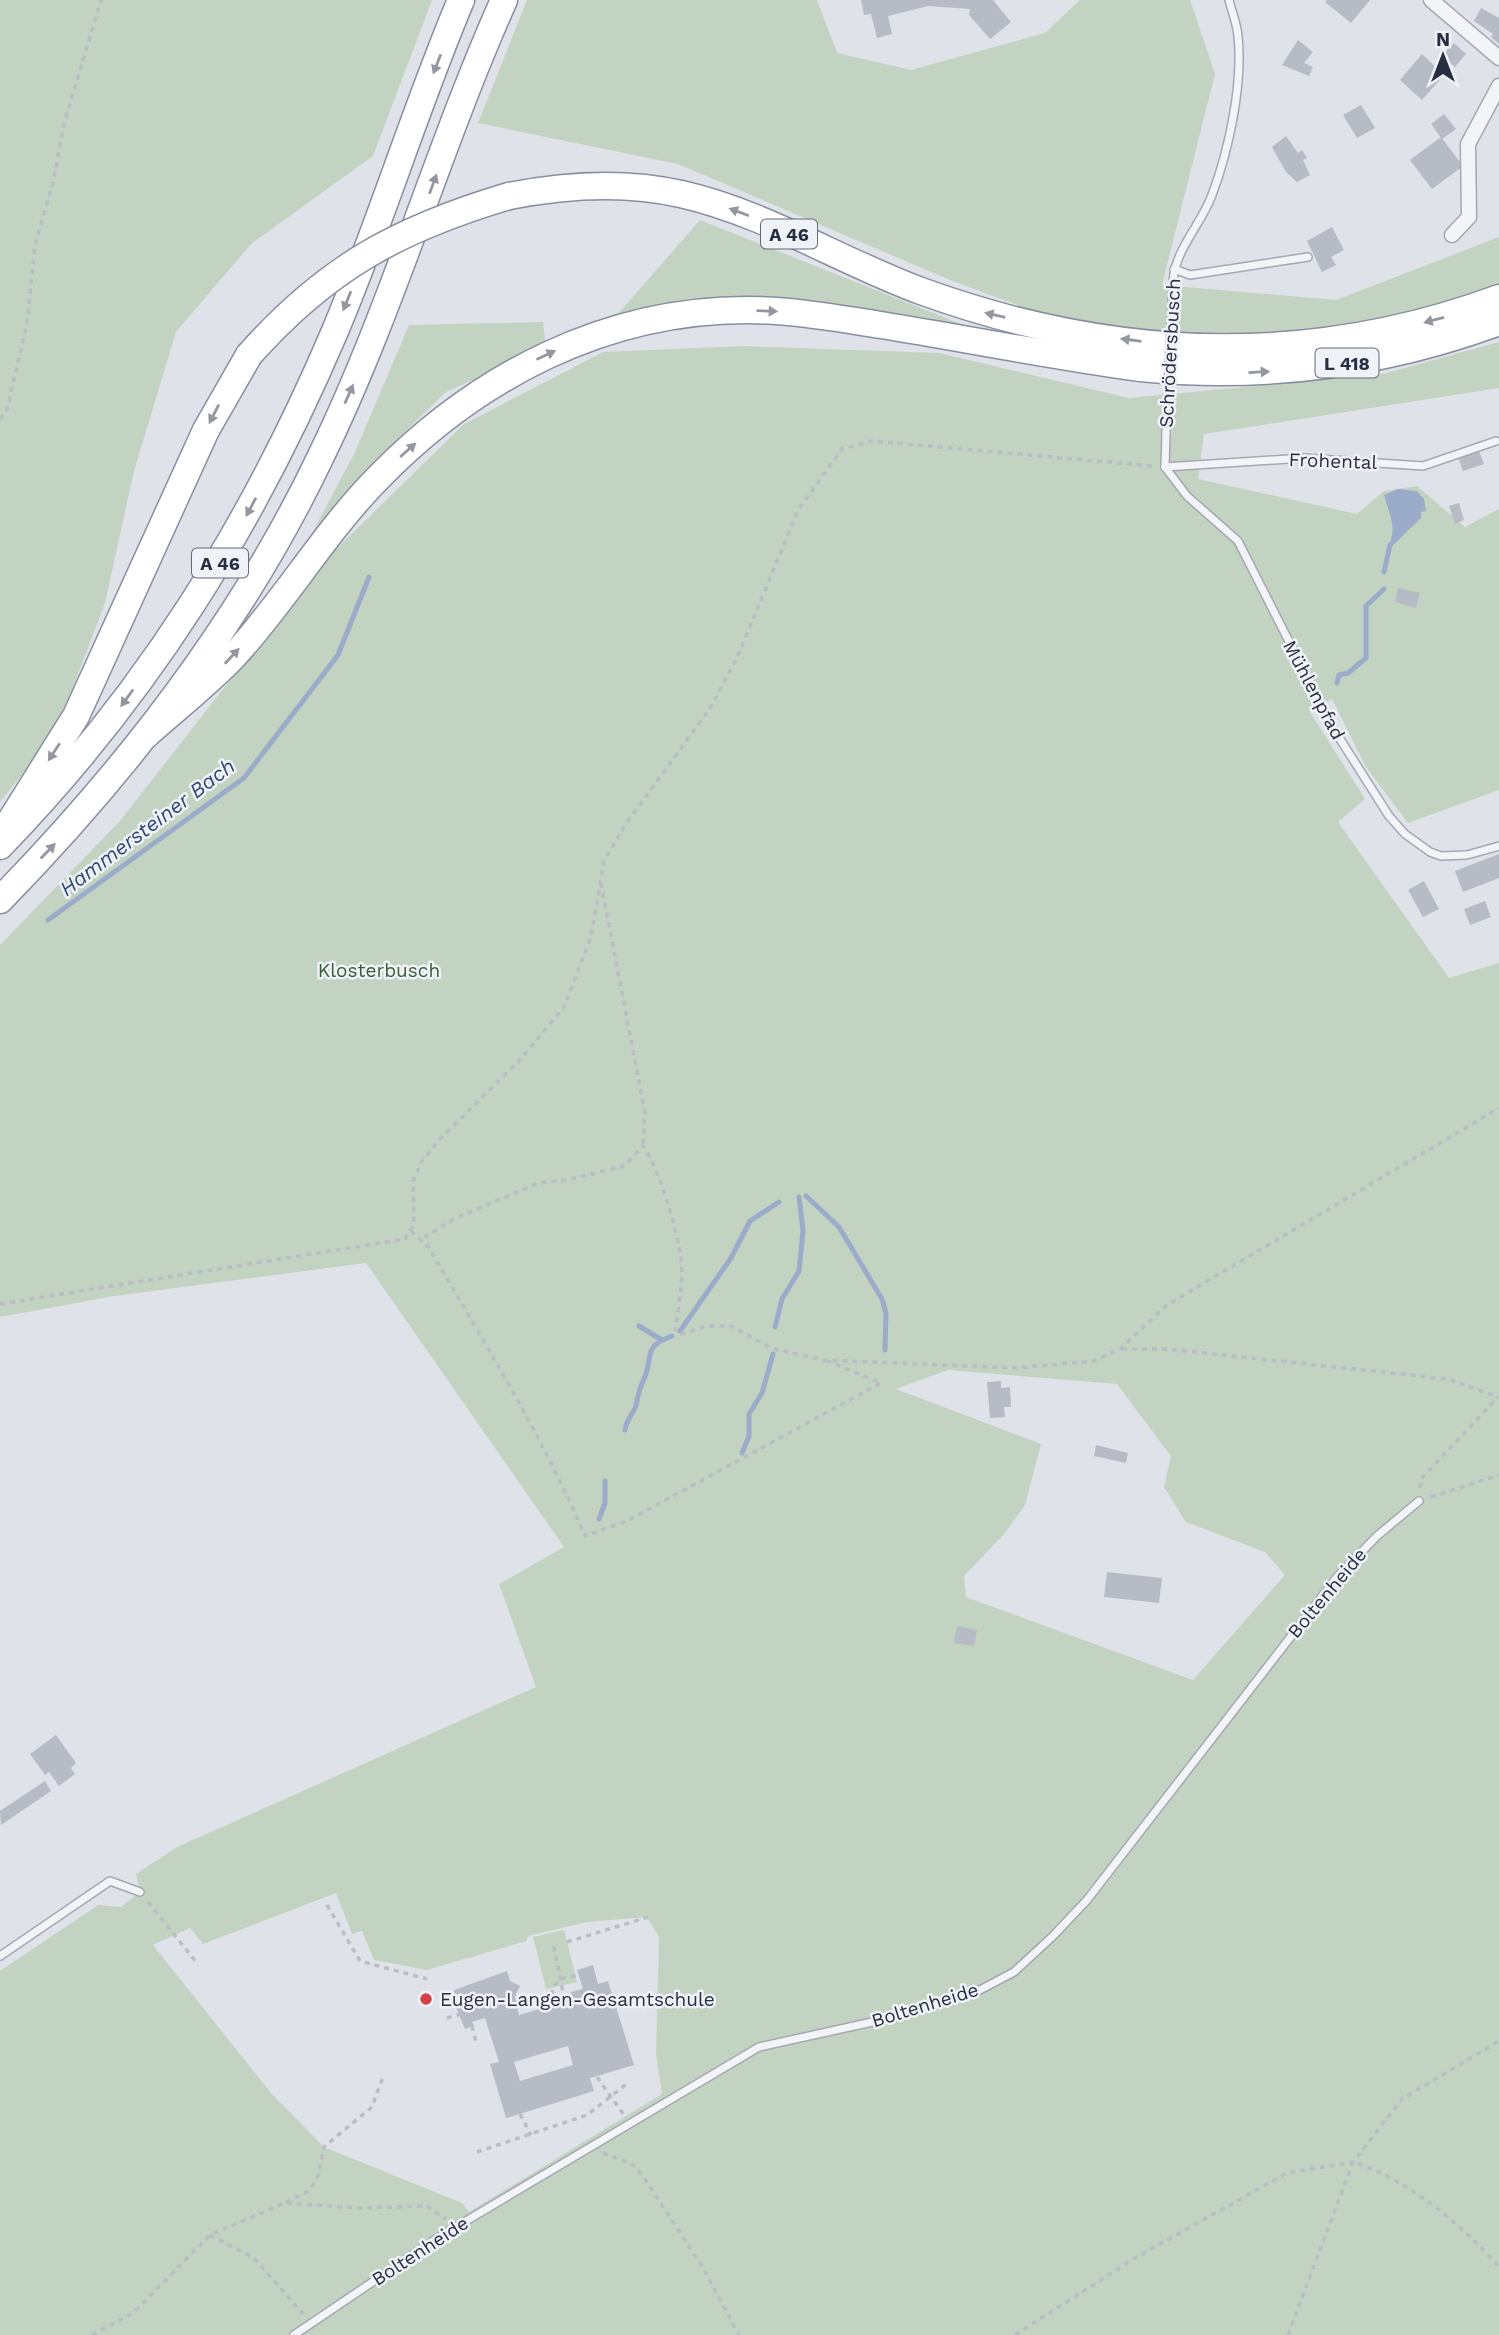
<svg xmlns="http://www.w3.org/2000/svg" width="1499" height="2335" font-family="'Work Sans',sans-serif">
  <rect width="100%" height="100%" fill="#e0e2e9"/>
  <!-- green -->
  <g fill="#c3d3c1" fill-rule="evenodd">
    <path d="M0,0H432L373,156L251,244L176,332L134,471L105,603L72,690L49,741L0,802Z"/>
    <path d="M527,0H817L837,53L911,70L1045,33L1080,0H1190L1215,74L1162,285L1336,300L1499,237V285L1464,303L1308,336L1155,330L1058,320L950,280L678,164L478,123Z"/>
    <path d="M700,220L971,328L683,302L617,315Z"/>
    <path d="M543,322L546,347L446,392L376,460L308,541L355,452L409,325Z"/>
    <path d="M1499,342V388L1204,434L1198,479L1357,514L1384,491L1417,486L1465,527L1499,509V790L1408,823L1366,767L1332,699L1310,712L1365,799L1338,822L1449,978L1499,963V2335H0V1971L98,1905L121,1907L140,1892L136,1874L177,1847L536,1687L499,1584L564,1547L366,1263L114,1296L0,1317V945L120,821L320,565L464,424L603,352L744,346L939,353L1129,398L1383,374ZM948,1370L1117,1384L1171,1456L1164,1487L1186,1522L1265,1552L1285,1575L1193,1680L966,1597L964,1576L1005,1533L1025,1505L1041,1444L896,1389ZM336,1893L352,1934L362,1931L374,1960L427,1970L526,1941L528,1936L587,1922L647,1917L659,1937L656,2054L662,2094L469,2212L462,2203L324,2147L271,2093L153,1945L190,1928L203,1944Z"/>
    <path d="M564,1930L577,1982L546,1989L533,1937Z"/>
  </g>
  <!-- water -->
  <path fill="#9aacca" d="M1398,489L1417,491L1424,499L1426,511L1421,512V518L1392,546L1389,544C1398,528 1388,511 1384,495Z"/>
  <g fill="none" stroke-linecap="round" stroke-linejoin="round">
    <!-- stream -->
    <g stroke="#9aacca" stroke-width="5">
      <path d="M1384,572L1390,545"/>
      <path d="M1337,683L1339,675L1348,673L1366,658V606L1384,589"/>
      <path d="M48,920L244,778L338,655L369,577"/>
      <path d="M806,1196L839,1227L882,1299L886,1313L885,1350"/>
      <path d="M639,1326L662,1340"/>
      <path d="M775,1327L782,1299L799,1271L803,1231L799,1197"/>
      <path d="M680,1331L731,1258L750,1221L779,1202"/>
      <path d="M625,1430C626,1419 634,1414 636,1405C639,1392 638,1392 644,1379C654,1358 641,1347 672,1336"/>
      <path d="M742,1453L749,1436V1414L762,1393L773,1354"/>
      <path d="M599,1519L605,1503V1481"/>
    </g>
  </g>
  <!-- building -->
  <g fill="#b7bbc6" fill-rule="evenodd">
    <path d="M861,0H993L1011,22L990,39L969,15L970,9L928,6L888,16L892,34L877,38L871,14L864,15Z"/>
    <path d="M1327,0H1370L1351,23L1325,2Z"/>
    <path d="M1481,8L1499,18V44L1491,37L1493,34L1474,21Z"/>
    <path d="M1298,40L1313,52L1304,63L1313,67L1309,76L1282,65Z"/>
    <path d="M1454,43L1466,54L1455,67L1442,55Z"/>
    <path d="M1422,54L1444,75L1422,100L1400,80Z"/>
    <path d="M1361,105L1375,128L1357,138L1343,115Z"/>
    <path d="M1444,114L1456,129L1442,139L1431,124Z"/>
    <path d="M1286,136L1298,153L1302,150L1307,158L1303,160L1310,175L1297,182L1286,172L1272,147Z"/>
    <path d="M1441,137L1463,166L1432,189L1410,160Z"/>
    <path d="M1332,227L1344,250L1331,257L1336,265L1322,272L1307,241Z"/>
    <path d="M1479,451L1484,464L1463,471L1458,457Z"/>
    <path d="M1459,503L1464,520L1455,524L1449,506Z"/>
    <path d="M1398,588L1420,593L1416,608L1395,602Z"/>
    <path d="M1499,854V878L1463,892L1455,871Z"/>
    <path d="M1424,881L1439,909L1423,917L1408,890Z"/>
    <path d="M1485,901L1491,917L1470,925L1464,909Z"/>
    <path d="M1001,1381V1388L1010,1387L1011,1407H1004L1005,1417L990,1418L987,1382Z"/>
    <path d="M1096,1445L1128,1453L1126,1463L1094,1456Z"/>
    <path d="M1107,1572L1162,1578L1159,1603L1104,1597Z"/>
    <path d="M957,1626L977,1630L974,1646L954,1643Z"/>
    <path d="M56,1735L76,1763L71,1768L75,1774L59,1786L49,1772L45,1775L30,1754Z"/>
    <path d="M45,1781L51,1791L1,1825L0,1811Z"/>
    <path d="M593,1965L598,1984L608,1981L634,2065L590,2078L594,2091L506,2118L490,2064L499,2062L485,2018L472,2022L474,2026L465,2029L455,2005L454,1990L507,1971L510,1981L520,1986L515,1996L519,2015L573,1999L571,1992L583,1989L577,1970ZM568,2046L573,2065L520,2081L514,2062Z"/>
  </g>
  <g fill="none" stroke-linecap="round" stroke-linejoin="round">
    <!-- lane casing -->
    <g stroke="#a5a8b3" stroke-width="10">
      <g id="lane">
        <path d="M1174,269L1190,275L1308,257"/>
        <path d="M1173,282C1175,249 1201,225 1212,195C1229,150 1243,84 1238,36C1237,24 1232,12 1229,0"/>
        <path d="M1165,467L1187,496L1238,541L1333,728L1389,816L1405,834L1430,852L1441,856L1467,855L1499,846"/>
        <path d="M1165,467L1303,458L1423,466L1496,441"/>
        <path d="M1165,467L1166,432"/>
        <path d="M0,1956L110,1881L140,1892"/>
        <path d="M294,2335L439,2237L759,2047L904,2015L976,1992L1014,1972L1053,1936L1087,1900L1337,1577L1377,1536L1419,1501"/>
      </g>
    </g>
    <!-- street casing -->
    <g stroke="#a5a8b3" stroke-width="17">
      <g id="street">
        <path d="M1431,0L1499,58"/>
        <path d="M1452,235L1469,217L1468,144L1499,86"/>
      </g>
    </g>
    <!-- highway casing -->
    <g stroke="#878ea0" stroke-width="29">
      <g id="highway">
        <path d="M509,196C565,185 624,181 681,194C765,213 840,261 921,291C1114,361 1306,369 1499,298"/>
        <path d="M146,735C175,709 206,685 233,657C285,601 325,531 380,476C478,376 605,310 747,310C792,310 836,318 881,325C967,339 1053,356 1140,368C1263,380 1383,365 1499,322"/>
        <path d="M11,820L76,716L206,430L249,355"/>
        <path d="M0,846C148,693 252,526 335,331C381,222 415,109 461,0"/>
        <path d="M0,900C128,769 242,622 321,456C393,308 437,150 504,0"/>
      </g>
    </g>
    <!-- path -->
    <g stroke="#babdc4" stroke-width="3.5" stroke-dasharray="5 5" stroke-linecap="butt">
      <path d="M0,419L7,410L27,323L35,245L53,182L64,124L101,0"/>
      <path d="M601,883L645,1113L643,1146"/>
      <path d="M411,1231L429,1248C484,1342 542,1435 585,1536L627,1521L881,1383L827,1361"/>
      <path d="M429,1248L426,1236L456,1218L538,1183L567,1180L624,1166L643,1146C660,1171 677,1229 681,1259C684,1281 678,1309 675,1330L682,1334L707,1326H731L771,1348L823,1360L1016,1368L1093,1361L1120,1349L1167,1305L1499,1108"/>
      <path d="M0,1304L405,1239L414,1224L413,1181L422,1161L440,1139L520,1060L564,1007L591,937L604,861L625,825L709,710L737,658L798,510L842,449L872,441L1153,466"/>
      <path d="M1122,1349H1166L1448,1379L1498,1397"/>
      <path d="M1420,1488L1421,1479L1498,1397"/>
      <path d="M1431,1497L1499,1475"/>
      <path d="M148,1902L197,1963"/>
      <path d="M327,1905L360,1961L427,1979"/>
      <path d="M567,1942L648,1917"/>
      <path d="M554,1946L565,2002"/>
      <path d="M553,2005L552,1988L560,1979L579,1975"/>
      <path d="M447,2018L461,2014"/>
      <path d="M472,2026L476,2042"/>
      <path d="M597,2077L624,2115"/>
      <path d="M520,2114L531,2135"/>
      <path d="M477,2152L587,2115L629,2082"/>
      <path d="M603,2153L632,2164L643,2176L703,2268L739,2335"/>
      <path d="M286,2202L309,2191L318,2176L324,2147L372,2107L384,2074"/>
      <path d="M210,2235L254,2258L303,2314"/>
      <path d="M92,2335L133,2313L210,2235L284,2203L361,2208L427,2206L446,2219"/>
      <path d="M1015,2335L1135,2258L1287,2173L1353,2162L1402,2099L1499,2041"/>
      <path d="M1288,2335L1353,2162C1408,2179 1462,2225 1499,2267"/>
    </g>
    <!-- lane -->
    <use href="#lane" stroke="#f3f4f7" stroke-width="7"/>
    <!-- street -->
    <use href="#street" stroke="#f3f4f7" stroke-width="14"/>
    <!-- highway -->
    <use href="#highway" stroke="#fff" stroke-width="26"/>
    <!-- lane-bridge casing -->
    <g stroke="#a5a8b3" stroke-width="10" stroke-linecap="butt">
      <path id="lane-bridge" d="M1166,432L1173,282"/>
    </g>
    <!-- highway-bridge casing -->
    <g stroke="#878ea0" stroke-width="29" stroke-linecap="butt">
      <path id="highway-bridge" d="M249,355C326,268 398,229 509,196"/>
    </g>
    <!-- lane-bridge -->
    <use href="#lane-bridge" stroke="#f3f4f7" stroke-width="7"/>
    <!-- highway-bridge -->
    <use href="#highway-bridge" stroke="#fff" stroke-width="26"/>
  </g>
  <!-- one-way arrows -->
  <defs><path id="oneway-solid" d="M-6-.8H1V-3.2L6.5 0L1 3.2V.8H-6Z" transform="scale(1.75)"/></defs>
  <g fill="#9496a0">
    <use href="#oneway-solid" transform="translate(437 64) rotate(111)"/>
    <use href="#oneway-solid" transform="translate(433 184) rotate(-70)"/>
    <use href="#oneway-solid" transform="translate(739 212) rotate(-159)"/>
    <use href="#oneway-solid" transform="translate(347 301) rotate(112)"/>
    <use href="#oneway-solid" transform="translate(767 311) rotate(2)"/>
    <use href="#oneway-solid" transform="translate(995 315) rotate(-167)"/>
    <use href="#oneway-solid" transform="translate(1434 320) rotate(165)"/>
    <use href="#oneway-solid" transform="translate(1131 340) rotate(-172)"/>
    <use href="#oneway-solid" transform="translate(546 355) rotate(-25)"/>
    <use href="#oneway-solid" transform="translate(1259 372) rotate(-3)"/>
    <use href="#oneway-solid" transform="translate(349 394) rotate(-66)"/>
    <use href="#oneway-solid" transform="translate(214 414) rotate(117)"/>
    <use href="#oneway-solid" transform="translate(408 450) rotate(-42)"/>
    <use href="#oneway-solid" transform="translate(251 507) rotate(118)"/>
    <use href="#oneway-solid" transform="translate(232 656) rotate(-47)"/>
    <use href="#oneway-solid" transform="translate(127 698) rotate(126)"/>
    <use href="#oneway-solid" transform="translate(54 752) rotate(123)"/>
    <use href="#oneway-solid" transform="translate(48 851) rotate(-46)"/>
  </g>
  <!-- markers -->
  <circle fill="#d14247" stroke="#eff2f7" stroke-width="2.5" cx="426" cy="1999" r="7"/>
  <g text-anchor="middle" dominant-baseline="central" stroke-width="5" stroke-linejoin="round" paint-order="stroke">
    <!-- shield labels -->
    <g fill="#eff2f7" stroke="#646978" stroke-width="2">
      <rect x="761" y="219.5" width="56" height="29" rx="5"/>
      <rect x="1315.5" y="348.5" width="63" height="29" rx="5"/>
      <rect x="192" y="548.5" width="56" height="29" rx="5"/>
    </g>
    <g font-size="18" font-weight="bold" fill="#282e41">
      <text x="789" y="234">A 46</text>
      <text x="1347" y="363">L 418</text>
      <text x="220" y="563">A 46</text>
    </g>
    <!-- street labels -->
    <g font-size="19" fill="#282e41" stroke="#eff2f7">
      <text transform="translate(1170 353) rotate(-87)">Schrödersbusch</text>
      <text transform="translate(1333 461) rotate(2)">Frohental</text>
      <text transform="translate(1314 690) rotate(62)">Mühlenpfad</text>
      <text transform="translate(1327 1593) rotate(-50)">Boltenheide</text>
      <text transform="translate(925 2005) rotate(-17)">Boltenheide</text>
      <text transform="translate(420 2251) rotate(-33)">Boltenheide</text>
    </g>
    <!-- park labels -->
    <g font-size="19" fill="#385d35" stroke="#eff2f7">
      <text x="379" y="970">Klosterbusch</text>
    </g>
    <!-- poi labels -->
    <g font-size="19" fill="#282e41" stroke="#eff2f7" text-anchor="start">
      <text x="440" y="1999">Eugen-Langen-Gesamtschule</text>
    </g>
    <!-- water labels -->
    <g font-size="21" font-style="italic" fill="#314876" stroke="#eff2f7">
      <text transform="translate(147 827) rotate(-37)">Hammersteiner Bach</text>
    </g>
  </g>
  <!-- north arrow -->
  <g transform="translate(1443 56)" stroke="#eff2f7" stroke-width="5" paint-order="stroke">
  <path d="M0-5L12 26L0 18L-12 26Z" fill="#282e41"/>
  <text y="-10" font-size="19" font-weight="bold" text-anchor="middle" fill="#282e41">N</text>
  </g>
</svg>
